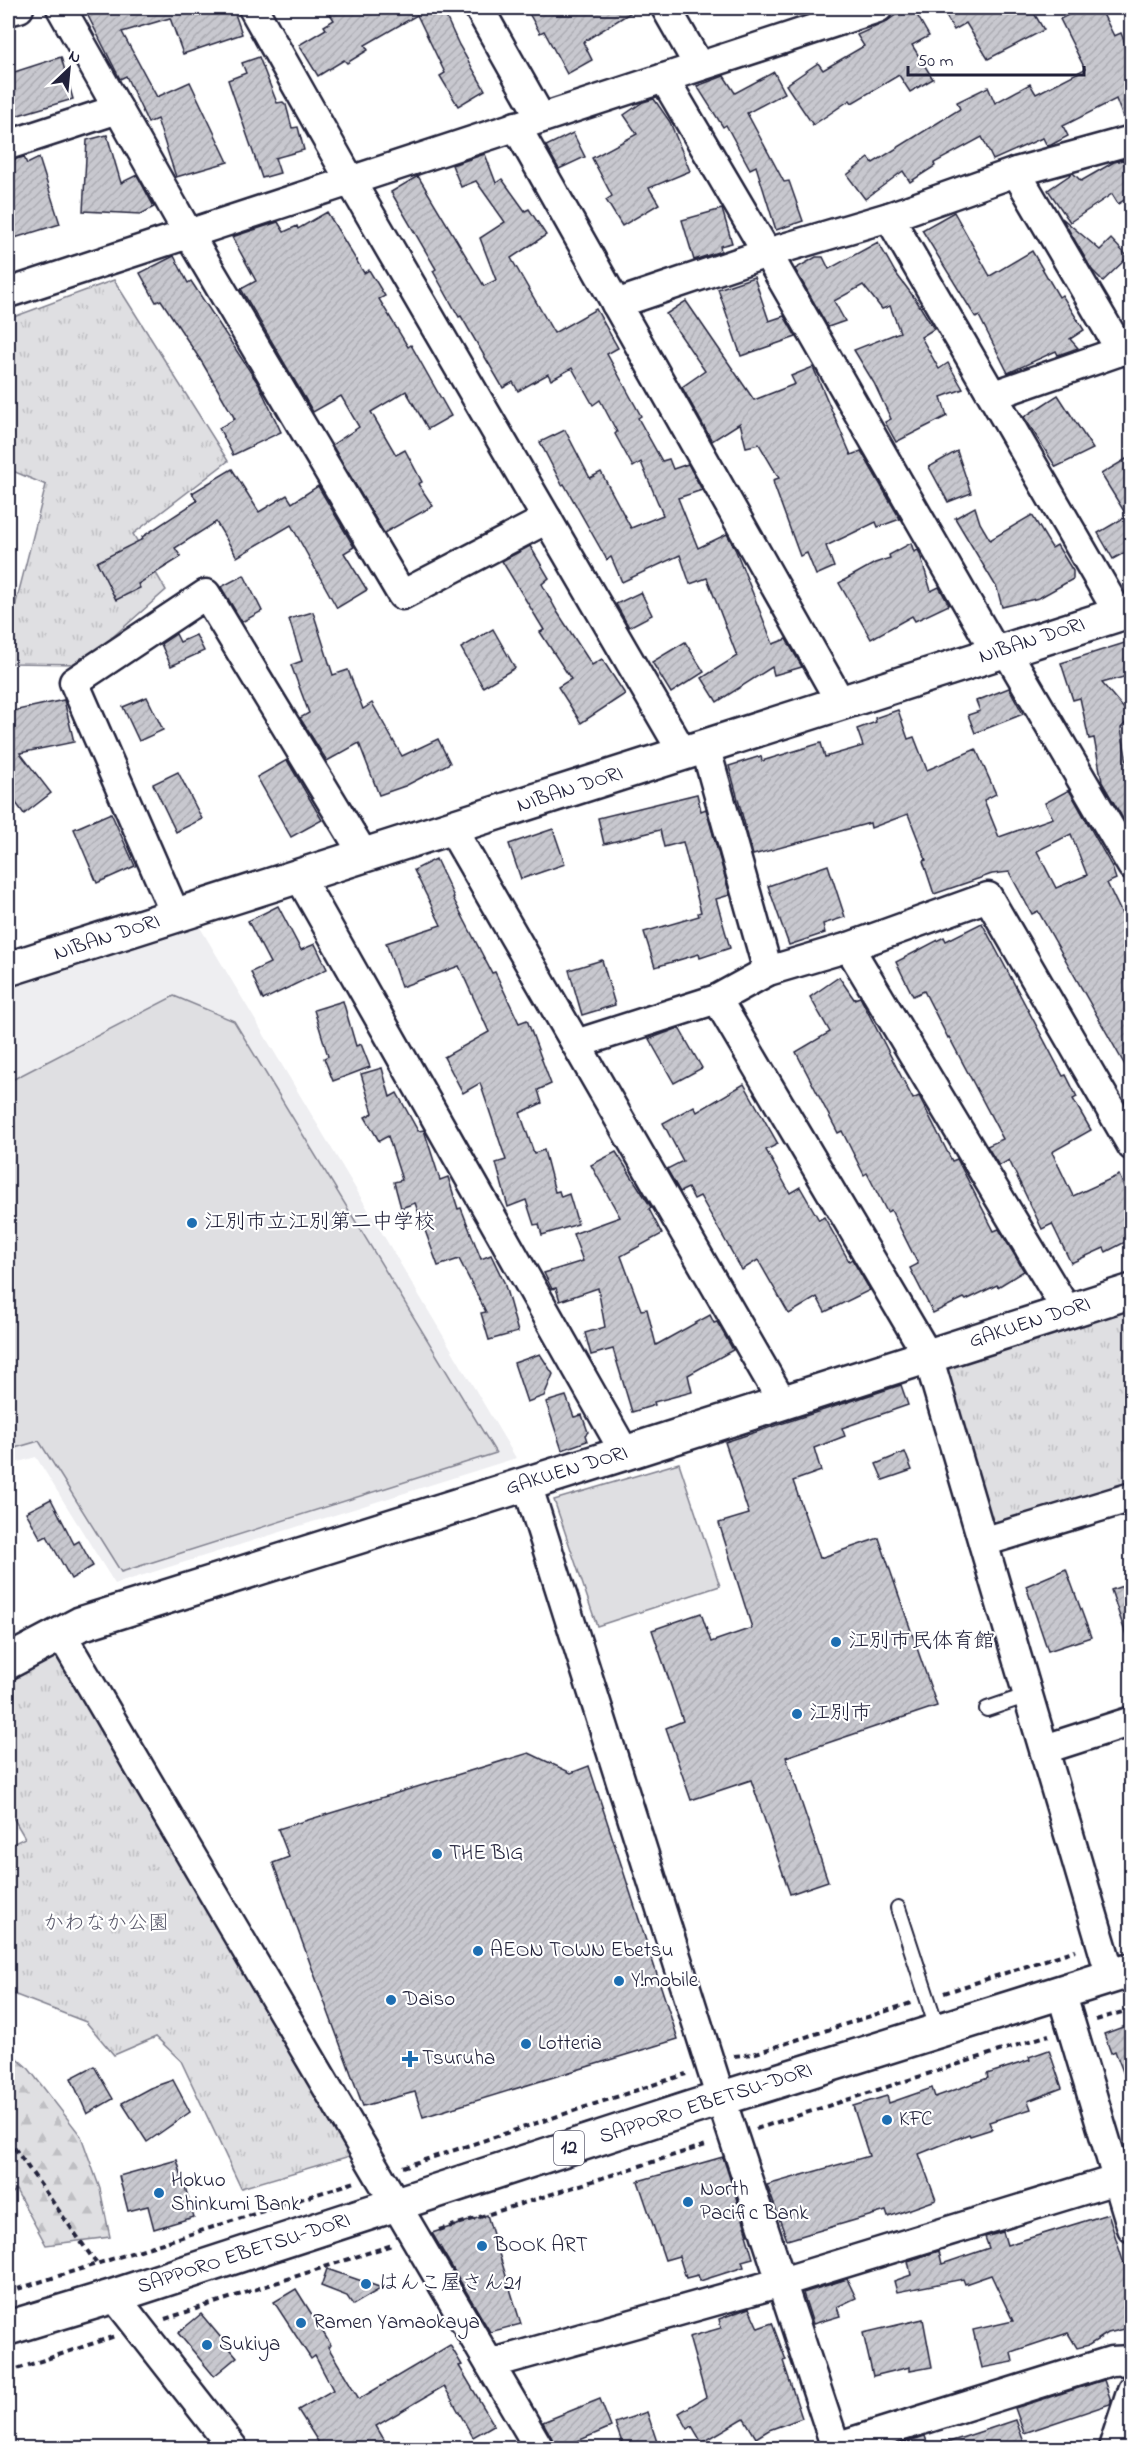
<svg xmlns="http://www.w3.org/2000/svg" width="1139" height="2456" font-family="'Indie Flower','Klee One',sans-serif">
  <defs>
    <pattern id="forest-firs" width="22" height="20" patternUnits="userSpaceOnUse" patternTransform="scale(1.5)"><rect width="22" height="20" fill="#dfdfe2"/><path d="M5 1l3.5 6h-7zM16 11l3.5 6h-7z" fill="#bfbfc3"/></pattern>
    <pattern id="park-tufts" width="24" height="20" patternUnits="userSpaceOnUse" patternTransform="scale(1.5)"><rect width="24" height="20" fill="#dfdfe2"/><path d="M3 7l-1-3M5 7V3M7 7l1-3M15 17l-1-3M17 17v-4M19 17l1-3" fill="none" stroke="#bfbfc3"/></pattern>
    <pattern id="building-hatch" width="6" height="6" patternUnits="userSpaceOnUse" patternTransform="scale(1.5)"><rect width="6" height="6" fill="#c8c8cf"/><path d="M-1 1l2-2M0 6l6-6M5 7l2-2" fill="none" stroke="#acacb3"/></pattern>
  </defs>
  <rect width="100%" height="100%" fill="#fff"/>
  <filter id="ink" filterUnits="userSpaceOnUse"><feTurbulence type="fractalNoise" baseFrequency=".0167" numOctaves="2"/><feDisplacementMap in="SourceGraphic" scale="12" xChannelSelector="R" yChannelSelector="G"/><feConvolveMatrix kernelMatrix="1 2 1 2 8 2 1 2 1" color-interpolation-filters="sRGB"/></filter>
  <g filter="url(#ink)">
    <!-- built -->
    <path fill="#eeeef1" d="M198,924L516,1458L115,1584L36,1457L8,1465V989Z"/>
    <!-- grass -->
    <g fill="#dfdfe2" stroke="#80808e" stroke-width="1.5">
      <path d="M174,996L234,1021L496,1453L121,1572L39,1441L8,1450V1082Z"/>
      <path d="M679,1463L720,1586L597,1626L554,1500Z"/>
    </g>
    <!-- forest -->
    <path fill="url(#forest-firs)" stroke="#80808e" stroke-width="1.5" d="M8,2020L13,2027L12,2054L29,2069L81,2136L100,2189L110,2237L46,2245L16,2190L8,2197Z"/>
    <!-- park -->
    <g fill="url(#park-tufts)" stroke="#80808e" stroke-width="1.5">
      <path d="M114,280L228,461L133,534L166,590L82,664L8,663V634L46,485L8,469V319Z"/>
      <path d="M1131,1302V1488L994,1530L941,1360Z"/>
      <path d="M64,1650L281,2038L353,2155L241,2188L181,2061L156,2037L114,2055L86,2022L8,1992V1846L25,1838L8,1809V1673Z"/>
    </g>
    <!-- building -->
    <g fill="url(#building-hatch)" stroke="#22223b" stroke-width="1.5" fill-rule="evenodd">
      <path d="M84,8H233L242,34L183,54L170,18L122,32L157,97L190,82L228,162L176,177L157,119L148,123L126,76L120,79Z"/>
      <path d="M326,8H442L459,45L485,90L458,106L440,76L445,73L417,15L365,45L368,50L347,63L344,60L318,76L299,45L326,29L324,26L334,20Z"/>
      <path d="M526,8H638L583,42L592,60L567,74L544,31L540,33Z"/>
      <path d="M906,8H913L929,36L912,45L933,79L910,92L899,75L852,103L850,100L813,125L786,85L818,63L823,70L864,46L857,35L884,23Z"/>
      <path d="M957,8H1031L1044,30L988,59L966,23L954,30L945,14Z"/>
      <path d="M1082,8H1100L1114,36L1121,33L1131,59V124L1126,125L1116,99L1063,126L1068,136L1051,145L1047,146L1043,138L1040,139L993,160L982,137L934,163L935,166L910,182L903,171L865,199L847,175L869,158L873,163L960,109L957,102L988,87L995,103L1030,84L1036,94L1085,69L1060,19Z"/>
      <path d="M61,57L73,99L15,116L8,92V74Z"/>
      <path d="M259,57L277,103L283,102L286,105L292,128L298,127L304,150L275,158L280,173L262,178L228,80L246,73L242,63Z"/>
      <path d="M774,72L785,93L747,113L784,182L789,181L803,221L776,230L756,166L750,169L726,125L723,127L697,86L724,76L735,93Z"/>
      <path d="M654,99L670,122L690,171L649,188L659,204L622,226L606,200L612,196L592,158L637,134L624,115L643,102Z"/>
      <path d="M573,133L585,157L559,169L546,146Z"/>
      <path d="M107,135L121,183L137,175L154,207L141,214L83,211L87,140Z"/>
      <path d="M485,154L496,183L502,179L525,211L529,209L546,235L511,258L554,333L596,309L618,348L607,354L641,416L638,418L662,461L669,459L673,469L688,464L702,490L678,498L698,548L727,534L736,551L773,644L786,639L802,667L774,675L772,667L717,702L702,678L737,656L707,578L690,584L680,555L622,582L611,557L607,560L564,484L562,485L540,442L565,430L590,478L601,472L631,528L663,515L641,462L633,467L615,434L617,432L600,400L593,405L572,368L551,380L548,374L518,391L513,382L503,388L461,316L459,317L433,271L436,269L391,192L418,176L484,286L496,280L480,238L505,222L476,181L461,187L452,165Z"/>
      <path d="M24,157L27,164L39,158L60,224L8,240V161Z"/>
      <path d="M1123,160L1131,175V196L1118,204L1112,194L1070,222L1048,190L1073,173L1081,181L1114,162Z"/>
      <path d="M722,209L732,243L720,246L721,251L694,260L682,220Z"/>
      <path d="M327,212L364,273L369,270L385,296L379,299L408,347L411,345L451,416L428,429L406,391L371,412L396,455L405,450L422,482L418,484L433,506L384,533L332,445L359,427L341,396L313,412L241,289L256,281L232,237L278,222L284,232L297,226L298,229Z"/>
      <path d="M954,212L990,276L1032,251L1059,297L1062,295L1084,330L1070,339L1078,348L1058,355L1056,351L1008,373L979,316L976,318L922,230Z"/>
      <path d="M1062,218L1100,250L1111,239L1128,257L1103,281L1092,270Z"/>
      <path d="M878,242L895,272L916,300L934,329L921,337L939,369L948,363L963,389L941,397L947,416L896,442L885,422L891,419L874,383L854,350L900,332L890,306L882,309L863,285L834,301L845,321L828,327L795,269L816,257H823L829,269Z"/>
      <path d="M174,256L188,283L191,281L259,385L281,432L233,455L219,428L235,419L203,364L161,300L156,302L140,273Z"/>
      <path d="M754,277L769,321L784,316L796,337L741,356L718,289Z"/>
      <path d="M686,301L754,400L795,384L791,376L813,367L851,455L861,451L900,519L878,527L876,522L826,546L834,567L816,575L807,553L800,556L774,485L773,480L779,478L759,444L746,447L740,423L712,441L682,387L705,371L666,314Z"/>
      <path d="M1058,395L1093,449L1056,467L1024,417Z"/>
      <path d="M957,451L971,493L948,502L929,467Z"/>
      <path d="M1131,456V549L1113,559L1098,533L1127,516L1101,474Z"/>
      <path d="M232,469L259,512L287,495L292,503L318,486L354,547L344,553L367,590L337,608L291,525L237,557L216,522L175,548L181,557L138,584L140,588L116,600L97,562L143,539L142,537L197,501L192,493Z"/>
      <path d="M975,507L980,523L990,540L1032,515L1052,548L1057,545L1073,571V579L1039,598L1002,607L997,588L955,518Z"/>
      <path d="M911,543L914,552L918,550L920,554L931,591L939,587L949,605L915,621L912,616L871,639L839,583L875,563L890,558L889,555Z"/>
      <path d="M530,546L549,578L542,584L558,613L592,665L602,659L625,694L581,723L558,687L571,679L540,632L544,630L502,561Z"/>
      <path d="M244,575L262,611L242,622L221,587Z"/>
      <path d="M641,592L652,615L629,627L616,604Z"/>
      <path d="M313,612L333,675L348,670L363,709L372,703L402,756L438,739L450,763L405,786L379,795L359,743L327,761L300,718L309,713L291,665L302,661L289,619Z"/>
      <path d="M493,629L515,668L483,687L461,648Z"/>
      <path d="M176,634L180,642L196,635L204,651L171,666L161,644Z"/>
      <path d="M1131,641V675L1102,683L1131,717L1121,728L1131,786V821L1125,822L1102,782L1094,738L1089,739L1080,698L1073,700L1061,663Z"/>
      <path d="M685,642L704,672L671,693L652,662Z"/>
      <path d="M1009,688L1023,714L975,733L968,715L980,711L976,701Z"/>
      <path d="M147,697L163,730L139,741L123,707Z"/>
      <path d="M64,700L74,742L20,753L51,793L24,814L8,792V712Z"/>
      <path d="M898,710L908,739L914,737L927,770L976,749L996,794L984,800L999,837L1053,818L1045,803L1069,790L1112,867L1116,879L1107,883L1124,918L1131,914V1076L1038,911L1032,914L1009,872L992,874L934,894L923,861L926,860L908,814L871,828L870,823L753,855L729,766L761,756L762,761L821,743L825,757L863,746L857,729L876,722L875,718ZM1071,834L1087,875L1056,888L1037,851Z"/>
      <path d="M287,760L322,820L291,837L257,777Z"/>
      <path d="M178,772L202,819L176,832L153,784Z"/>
      <path d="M697,794L701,811L706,809L730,895L716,899L730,948L700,958L699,954L655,967L644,932L699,916L698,913L701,912L683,842L664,847L660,830L604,844L598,818Z"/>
      <path d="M111,813L135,866L97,883L74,829Z"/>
      <path d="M553,829L565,864L521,879L509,844Z"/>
      <path d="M436,859L454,897L453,898L492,973L495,972L519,1023L527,1020L551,1084L538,1090L542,1103L520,1113L534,1153L544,1150L555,1192L559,1191L561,1197L569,1194L578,1224L542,1235L539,1224L534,1225L526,1200L508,1207L496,1163L506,1160L480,1083L463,1093L444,1057L489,1032L459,966L401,987L386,943L441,925L414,870Z"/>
      <path d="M828,865L845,917L823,924L825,933L789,945L768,886Z"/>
      <path d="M278,906L301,950L315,944L327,969L263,1000L251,972L270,963L248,921Z"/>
      <path d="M982,923L1063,1076L1066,1075L1077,1097L1073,1099L1091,1130L1052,1152L1073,1196L1119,1175L1131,1203V1239L1106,1252L1104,1248L1071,1263L1052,1224L1042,1229L1009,1160L999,1166L987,1146L1003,1139L949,1037L948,1038L924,991L913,996L896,962L944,937L946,941Z"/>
      <path d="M602,960L615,1005L582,1015L569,970Z"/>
      <path d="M839,977L854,999L860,997L913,1099L919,1096L952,1161L957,1159L994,1231L999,1229L1024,1271L998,1287L997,1285L966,1300L964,1298L933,1313L910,1268L918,1264L891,1210L887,1212L867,1173L864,1175L842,1131L838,1133L796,1052L830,1032L810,997Z"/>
      <path d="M343,1001L356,1046L361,1044L370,1067L333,1081L324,1058L328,1056L314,1010Z"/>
      <path d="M679,1028L702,1068L674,1083L649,1039Z"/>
      <path d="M382,1068L390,1097L397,1093L418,1131L424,1130L440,1180L448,1177L458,1209L461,1208L481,1259L491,1255L504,1282L518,1332L489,1340L481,1313L486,1312L459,1259L438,1266L415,1203L401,1208L394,1182L402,1180L388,1136L379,1141L365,1117L373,1113L361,1074Z"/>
      <path d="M744,1084L778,1144L766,1150L790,1193L800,1187L819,1220L824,1217L849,1261L852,1259L870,1290L825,1312L817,1297L789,1314L758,1260L742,1270L700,1196L694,1199L688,1188L680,1192L667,1169L683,1161L663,1123L694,1106L697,1112Z"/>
      <path d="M616,1152L651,1207L649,1209L662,1234L621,1256L641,1310L647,1309L656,1345L710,1315L714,1323L717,1322L733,1350L688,1375L692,1392L654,1402L655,1405L632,1412L613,1349L591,1355L585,1333L605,1327L598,1288L560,1301L556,1288L552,1289L544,1273L583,1261L573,1234L620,1217L591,1165Z"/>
      <path d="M540,1354L553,1374L544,1396L527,1402L514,1363Z"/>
      <path d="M901,1385L908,1405L842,1428L845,1436L814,1448L821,1471L793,1481L820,1558L879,1538L937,1706L786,1757L828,1881L790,1894L751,1780L691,1800L666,1728L683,1721L652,1630L701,1613L711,1642L752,1628L719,1523L749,1514L725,1442Z"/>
      <path d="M566,1396L574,1417L582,1415L588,1432L585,1435L587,1441L562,1450L546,1402Z"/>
      <path d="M905,1452L912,1470L883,1480L876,1464Z"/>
      <path d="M51,1499L74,1544L79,1541L93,1566L71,1579L47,1536L41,1539L26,1512Z"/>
      <path d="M1066,1569L1091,1637L1048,1651L1026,1586Z"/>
      <path d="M1131,1583V1641H1128L1111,1590Z"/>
      <path d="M529,1753L571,1773L589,1766L678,2039L423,2117L415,2092L363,2106L273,1863L289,1857L278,1829Z"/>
      <path d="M1131,2024V2090H1130L1115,2051L1111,2053L1104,2034Z"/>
      <path d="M1049,2050L1062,2088L1028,2101L1031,2109L989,2122L992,2129L970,2136L969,2134L919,2154L936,2200L888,2217L886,2211L787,2240L767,2185L869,2156L853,2106L887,2096L889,2103L932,2088L935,2097L988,2078L987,2074L1030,2060L1029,2057Z"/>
      <path d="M94,2066L113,2099L87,2114L71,2078Z"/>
      <path d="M173,2080L190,2112L147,2142L122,2103L150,2088Z"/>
      <path d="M723,2157L748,2235H746L753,2258L742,2261L744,2267L700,2281L698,2275L686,2278L679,2256L665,2260L638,2181Z"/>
      <path d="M177,2160L194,2217L154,2229L148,2206L128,2211L119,2176Z"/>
      <path d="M1108,2214L1124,2264L1126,2263L1131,2280V2307L1124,2310L1129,2328L1108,2333L1089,2345L1077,2348L1068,2333L1011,2352L1013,2362L982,2368L973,2330L1013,2321L991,2275L965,2284L963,2279L897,2292L894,2281L911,2275L908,2261L939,2251L942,2264L989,2248L985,2237L1003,2232L1007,2245Z"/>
      <path d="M487,2215L521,2324L490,2332L432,2233Z"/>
      <path d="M327,2269L382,2288L353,2305L347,2296L321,2286Z"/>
      <path d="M847,2279L856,2298L837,2307L840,2316L813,2324L803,2293Z"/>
      <path d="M296,2289L331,2345L328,2347L359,2399L450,2345L462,2365L459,2366L494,2425L473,2437L444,2386L376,2426L389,2448H322L298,2410L333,2390L315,2356L311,2359L274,2302Z"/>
      <path d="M749,2308L758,2328L772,2323L786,2360L783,2361L802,2418L769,2430L756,2438L744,2418L702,2443L692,2426L688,2429L679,2413L706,2397L689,2337L721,2328L719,2319Z"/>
      <path d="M201,2314L237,2357L214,2376L178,2333Z"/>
      <path d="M923,2319L932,2367L910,2371V2367L873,2376L863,2333Z"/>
      <path d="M1104,2380L1111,2401L1110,2404L1024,2433L1015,2408Z"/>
      <path d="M600,2399L611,2427L561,2448H555L553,2440L543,2422Z"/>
      <path d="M647,2412L659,2448H624L615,2423Z"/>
      <path d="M1016,2420L1026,2448H941L940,2445Z"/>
      <path d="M925,2436L929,2448H886Z"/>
    </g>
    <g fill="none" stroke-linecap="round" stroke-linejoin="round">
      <!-- lane casing -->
      <g stroke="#22223b" stroke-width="18">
        <g id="lane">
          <path d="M987,1709L1028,1695"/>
          <path d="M898,1908L938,2031"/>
        </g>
      </g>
      <!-- street casing -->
      <g stroke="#22223b" stroke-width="33">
        <g id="street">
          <path d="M61,8L188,233L402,595L547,519"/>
          <path d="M253,8L350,180L683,753"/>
          <path d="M479,8L541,118"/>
          <path d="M666,8L699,66"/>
          <path d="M8,11L19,8"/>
          <path d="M664,78L767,253L996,653"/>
          <path d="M516,126L841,703"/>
          <path d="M8,145L118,109"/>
          <path d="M1016,172L1121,351"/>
          <path d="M889,217L1119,614"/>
          <path d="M8,293L878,8"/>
          <path d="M616,304L767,253L889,217L1016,172L1132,140"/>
          <path d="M994,395L1132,347"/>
          <path d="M1006,650L1132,866"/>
          <path d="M705,746L768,971"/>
          <path d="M451,827L783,1403"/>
          <path d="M299,876L625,1453"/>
          <path d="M176,916L74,682L206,594L364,855"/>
          <path d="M849,947L1067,1311"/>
          <path d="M717,999L928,1356L1111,1977"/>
          <path d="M576,1044L717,999L768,971L849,947L988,897L1132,1146"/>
          <path d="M527,1484L721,2099L836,2448"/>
          <path d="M983,1542L1132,1497"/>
          <path d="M61,1634L539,2448"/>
          <path d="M1045,1749L1132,1721"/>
          <path d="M1061,1992L1132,2228"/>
          <path d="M114,2296L233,2448"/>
          <path d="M490,2364L782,2282L1132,2175"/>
          <path d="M832,2448L1111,2361L1132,2360"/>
          <path d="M1113,2448L1132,2390"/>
        </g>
      </g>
      <!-- secondary casing -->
      <g stroke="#22223b" stroke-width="38">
        <g id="secondary">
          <path d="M8,969L1132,610"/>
          <path d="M8,1662L80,1624L625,1453L1132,1291"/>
        </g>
      </g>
      <!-- highway casing -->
      <g stroke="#22223b" stroke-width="38">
        <path id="highway" d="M8,2328L114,2296L691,2108L1132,1970"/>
      </g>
      <!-- path -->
      <g stroke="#22223b" stroke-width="4" stroke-dasharray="6 4.5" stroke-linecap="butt">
        <path d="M944,1993L1076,1950"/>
        <path d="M1096,2020L1132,2009"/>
        <path d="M734,2056L753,2054L911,2003"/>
        <path d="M756,2129L1049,2035"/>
        <path d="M8,2139L96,2263"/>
        <path d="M403,2167L686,2074"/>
        <path d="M439,2230L709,2144"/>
        <path d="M8,2292L355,2182"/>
        <path d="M165,2319L392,2245"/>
        <path d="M8,2365L14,2363"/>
        <path d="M8,2372L115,2336"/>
      </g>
      <!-- lane -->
      <use href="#lane" stroke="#fff" stroke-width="14"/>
      <!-- street -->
      <use href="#street" stroke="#fff" stroke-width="28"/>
      <!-- secondary -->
      <use href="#secondary" stroke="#fff" stroke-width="33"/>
      <!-- highway -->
      <use href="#highway" stroke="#fff" stroke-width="33"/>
    </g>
  </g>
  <!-- markers -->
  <g fill="#1f6fb2" stroke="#fff" stroke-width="2">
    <circle cx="192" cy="1223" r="6"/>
    <circle cx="836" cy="1642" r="6"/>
    <circle cx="797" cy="1714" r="6"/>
    <circle cx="437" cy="1854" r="6"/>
    <circle cx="478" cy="1951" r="6"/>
    <circle cx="619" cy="1981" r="6"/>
    <circle cx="391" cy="2000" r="6"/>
    <circle cx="526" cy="2044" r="6"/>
    <path d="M407 2050h6v6h6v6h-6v6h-6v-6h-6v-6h6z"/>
    <circle cx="887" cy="2120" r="6"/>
    <circle cx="159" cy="2193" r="6"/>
    <circle cx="688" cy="2202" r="6"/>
    <circle cx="482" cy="2246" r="6"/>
    <circle cx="366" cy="2284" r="6"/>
    <circle cx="301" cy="2323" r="6"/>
    <circle cx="207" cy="2345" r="6"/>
  </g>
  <g text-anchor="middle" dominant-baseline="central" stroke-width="4.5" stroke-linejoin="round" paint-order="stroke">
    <!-- shield labels -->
    <rect fill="#fff" stroke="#646476" stroke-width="1.5" x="554" y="2131" width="30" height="34" rx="4.5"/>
    <g font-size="20" font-weight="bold" fill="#22223b">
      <text x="569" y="2148">12</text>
    </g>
    <!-- street labels -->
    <g font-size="21" fill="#22223b" stroke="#fff">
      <text transform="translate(1032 641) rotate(-18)">NIBAN DORI</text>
      <text transform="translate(570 790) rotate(-18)">NIBAN DORI</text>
      <text transform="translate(107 938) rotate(-18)">NIBAN DORI</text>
      <text transform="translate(1030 1323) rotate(-18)">GAKUEN DORI</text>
      <text transform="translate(567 1471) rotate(-17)">GAKUEN DORI</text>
      <text transform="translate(706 2104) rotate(-18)">SAPPORO EBETSU-DORI</text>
      <text transform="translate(244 2254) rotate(-18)">SAPPORO EBETSU-DORI</text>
    </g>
    <!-- poi labels -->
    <g font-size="21" fill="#22223b" stroke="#fff" text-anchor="start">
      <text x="204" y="1223">江別市立江別第二中学校</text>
      <text x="848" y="1642">江別市民体育館</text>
      <text x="809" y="1714">江別市</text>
      <text x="449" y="1854">THE BIG</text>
      <text x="490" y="1951">AEON TOWN Ebetsu</text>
      <text x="631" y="1981">Y!mobile</text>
      <text x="403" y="2000">Daiso</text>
      <text x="538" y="2044">Lotteria</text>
      <text x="422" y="2059">Tsuruha</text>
      <text x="899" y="2120">KFC</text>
      <text x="171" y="2181">Hokuo<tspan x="171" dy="24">Shinkumi Bank</tspan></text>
      <text x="700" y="2190">North<tspan x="700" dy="24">Pacific Bank</tspan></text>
      <text x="494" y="2246">BOOK ART</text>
      <text x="378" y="2284">はんこ屋さん21</text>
      <text x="313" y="2323">Ramen Yamaokaya</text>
      <text x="219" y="2345">Sukiya</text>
    </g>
    <!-- park labels -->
    <g font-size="21" fill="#5b5b6d" stroke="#fff">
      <text x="106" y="1924">かわなか公園</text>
    </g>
  </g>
  <!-- margin -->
  <rect width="1139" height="2456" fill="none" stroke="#fff" stroke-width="30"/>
  <rect x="15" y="15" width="1109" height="2426" fill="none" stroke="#22223b" stroke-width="2" filter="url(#ink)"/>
  <!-- north arrow -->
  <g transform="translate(69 69) rotate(26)" stroke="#ffffff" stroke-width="4.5" paint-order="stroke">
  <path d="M0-4.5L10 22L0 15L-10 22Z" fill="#22223b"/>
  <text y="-9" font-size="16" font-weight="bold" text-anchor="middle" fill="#22223b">N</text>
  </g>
  <!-- scale -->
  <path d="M908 66v9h176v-9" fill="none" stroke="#22223b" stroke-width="3"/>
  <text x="917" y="66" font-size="18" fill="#22223b" stroke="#ffffff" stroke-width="4.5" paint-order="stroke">50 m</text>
</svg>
